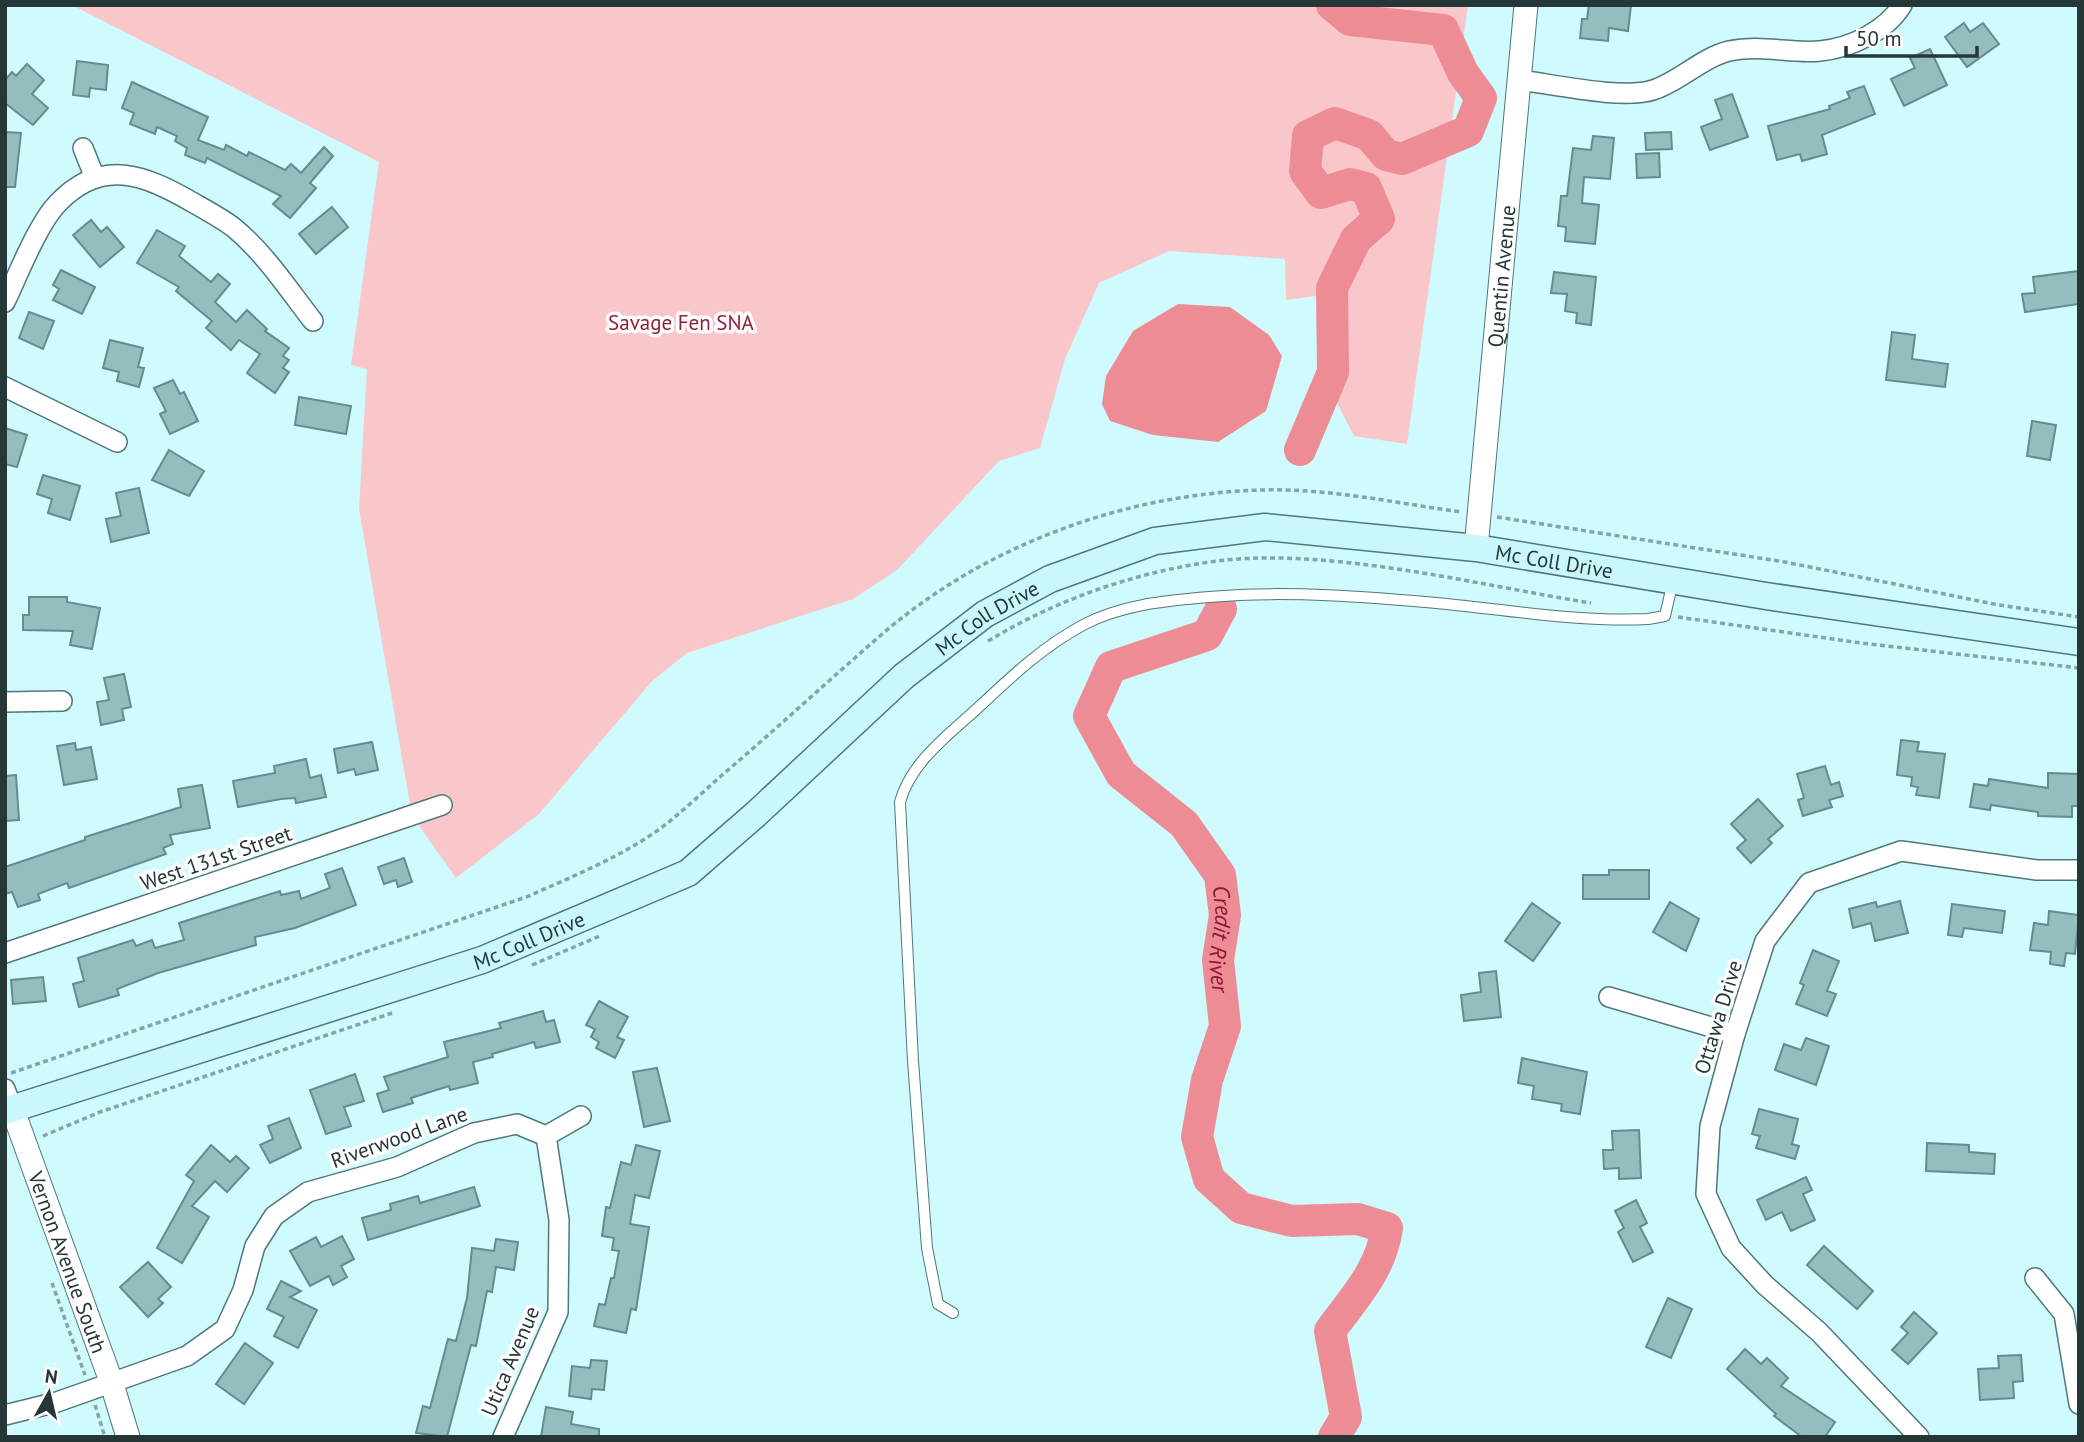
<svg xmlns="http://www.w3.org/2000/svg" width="2084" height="1442" font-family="'PT Sans',sans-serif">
  <rect width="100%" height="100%" fill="#cffafe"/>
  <!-- green -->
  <path fill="#f9c6ca" d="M72,5H1468L1407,444L1354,436L1320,370L1337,349L1322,295L1286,300L1285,259L1169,251L1099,283L1065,359L1040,448L999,461L897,570L853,599L687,653L652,681L539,814L456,878L412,816L359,509L367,369L351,365L379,162Z"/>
  <!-- water -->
  <path fill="#ee8c96" d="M1178,304L1230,307L1269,335L1282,356L1266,411L1218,442L1153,435L1110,421L1102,404L1106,376L1133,331Z"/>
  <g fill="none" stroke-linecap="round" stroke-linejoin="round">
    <!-- river -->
    <g stroke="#ee8c96" stroke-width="32">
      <path d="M1300,450L1333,372L1332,288L1356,239L1379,219L1366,188L1350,184L1321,193L1305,171L1308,136L1335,123L1369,135L1386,155L1402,159L1468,131L1481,98L1463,73L1443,30L1350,20L1332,5"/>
      <path id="s1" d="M1221,609L1207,635L1111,667L1089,716L1121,774L1184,824L1220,875L1225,915L1218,960L1225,1026L1207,1080L1197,1137L1209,1179L1241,1208L1292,1221L1358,1219L1387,1228C1381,1270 1354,1298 1330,1331L1346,1417L1334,1437"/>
    </g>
  </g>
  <!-- building -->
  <g fill="#94bdc0" stroke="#648c90" stroke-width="2">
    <path d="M1589,5H1631L1628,31L1609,28L1608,41L1580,38L1582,19H1587Z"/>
    <path d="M1964,23L1970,32L1983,23L1999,44L1967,67L1945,37Z"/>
    <path d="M1930,49L1947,85L1904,106L1891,79L1915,68L1910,58Z"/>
    <path d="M77,61L108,65L106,90L90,88L89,97L73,95Z"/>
    <path d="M27,64L44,80L32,94L48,108L33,125L5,103V80L12,72L16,76Z"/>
    <path d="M132,82L208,117L198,140L224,150L226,145L247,156L249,152L285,170L291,164L301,173L324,147L333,156L310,183L316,188L290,218L273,204L281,196L207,158L205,163L185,155L187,148L175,141L177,136L157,127L155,134L130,124L134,113L122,108Z"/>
    <path d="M1864,86L1875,114L1822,135L1827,154L1802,161L1800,154L1777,160L1768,126L1830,109L1829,106L1850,98L1847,92Z"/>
    <path d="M1732,94L1748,137L1710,150L1701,127L1722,119L1715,100Z"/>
    <path d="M5,132L21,133L15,187H5Z"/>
    <path d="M1671,132L1672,149L1646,150L1645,133Z"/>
    <path d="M1593,136L1614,138L1610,179L1584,177L1582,203L1599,205L1595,244L1565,241L1566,227L1558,226L1561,196H1567L1573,148L1591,150Z"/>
    <path d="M1659,153L1660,177L1637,178L1636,154Z"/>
    <path d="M332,207L348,227L316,254L299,234Z"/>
    <path d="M91,220L101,232L107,227L124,247L100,267L73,235Z"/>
    <path d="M157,230L185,246L179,256L211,282L218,274L230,284L215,302L236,322L247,310L267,329L265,331L289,348L283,356L289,360L283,368L289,372L275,393L247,373L260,354L239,340L231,350L206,328L212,321L176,291L179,287L137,263Z"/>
    <path d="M61,270L95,287L82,314L53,300L59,289L53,285Z"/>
    <path d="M2079,271V304L2025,312L2022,294L2035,293L2033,277Z"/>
    <path d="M1554,272L1596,277L1591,325L1576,323L1577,313L1565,311L1567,294L1551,293Z"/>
    <path d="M29,312L54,321L43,349L19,338Z"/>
    <path d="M1892,332L1915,335L1912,359L1948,364L1945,387L1886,380Z"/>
    <path d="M110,340L143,348L138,367L144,368L139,387L117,381L119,372L103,368Z"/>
    <path d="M173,380L180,394L184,392L198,421L170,434L160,414L166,411L154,388Z"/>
    <path d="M299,397L351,406L346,434L295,425Z"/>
    <path d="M2032,421L2056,425L2050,460L2027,456Z"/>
    <path d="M5,428L27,435L17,467L5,464Z"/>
    <path d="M169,450L204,471L189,496L152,480Z"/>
    <path d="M43,475L80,486L70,520L48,513L52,499L37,494Z"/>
    <path d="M139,488L149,533L111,542L106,519L121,516L116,493Z"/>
    <path d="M29,597H67V602L100,608L92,649L70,645L73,631L23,630V615H29Z"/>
    <path d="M124,674L131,707L122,709L124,720L101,725L97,702L109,700L104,678Z"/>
    <path d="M1901,740L1919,742L1917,751L1945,754L1939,798L1916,795L1918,787L1911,786L1912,777L1897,775Z"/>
    <path d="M372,742L378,770L356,775L354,769L338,773L334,749Z"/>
    <path d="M75,743L76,750L91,747L97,779L64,785L57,746Z"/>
    <path d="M306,759L310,778L321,775L326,797L296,803L295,798L281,799L238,807L233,781L275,773L274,766Z"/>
    <path d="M1825,766L1831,785L1839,782L1843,796L1829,800L1832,807L1803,816L1798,800L1804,798L1797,774Z"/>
    <path d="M2048,773L2079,774V806H2072V817L2038,816V812L1991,805L1990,810L1970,807L1974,784L1988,786L1989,779L2048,788Z"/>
    <path d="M16,775L19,820L5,821V776Z"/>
    <path d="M202,785L210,828L170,835L173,844L163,848L166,854L69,888L67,883L38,894L40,900L18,907L12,892L5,894V867L85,840V837L181,807L178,789Z"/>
    <path d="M1758,799L1783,826L1768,839L1772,843L1751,863L1737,848L1746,840L1731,824Z"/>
    <path d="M404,858L412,882L398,887L396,880L384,884L378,867Z"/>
    <path d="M342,868L356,905L295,928L255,937L256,945L158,973L117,989L119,995L79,1007L73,984L84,981L78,958L133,940L136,946L152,940L155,948L184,940L179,923L280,891L281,895L299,891L301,899L330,888L325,874Z"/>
    <path d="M1609,870H1649V899H1583V875H1609Z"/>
    <path d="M1900,901L1908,933L1875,941L1871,923L1853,928L1849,909L1876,902L1877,907Z"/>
    <path d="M1670,902L1699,919L1686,951L1653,932Z"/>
    <path d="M1532,903L1560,923L1533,961L1505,941Z"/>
    <path d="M1952,904L2005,911L2002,933L1964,928L1962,937L1948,935Z"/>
    <path d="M2049,911L2079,915L2075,954L2066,953L2064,966L2050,964L2051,952L2030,950L2034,923L2048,925Z"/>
    <path d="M1813,950L1839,961L1827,991L1836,994L1827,1016L1796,1004L1804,985L1800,983Z"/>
    <path d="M1496,971L1501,1017L1464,1021L1461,995L1481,992L1479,973Z"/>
    <path d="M43,977L46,1001L13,1004L11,980Z"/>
    <path d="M599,1001L628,1017L617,1037L624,1040L615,1058L596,1048L599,1042L591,1037L595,1029L586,1025Z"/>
    <path d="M543,1011L546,1022L554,1020L560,1042L536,1048L534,1042L492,1054L493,1057L473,1062L478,1083L450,1090L449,1086L411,1098L413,1103L383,1112L377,1094L389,1090L384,1077L448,1057L444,1042L501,1028L499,1023Z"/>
    <path d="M1806,1038L1829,1046L1816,1085L1775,1070L1784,1044L1801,1050Z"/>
    <path d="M1522,1058L1587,1072L1580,1114L1561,1111L1562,1104L1532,1099L1534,1086L1518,1083Z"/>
    <path d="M657,1068L670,1121L644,1127L633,1072Z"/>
    <path d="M355,1074L364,1101L344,1107L351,1126L326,1134L310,1090Z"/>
    <path d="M1759,1109L1798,1119L1792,1144L1799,1146L1795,1159L1756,1148L1760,1136L1752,1134Z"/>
    <path d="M289,1118L301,1148L270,1163L260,1145L273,1139L268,1126Z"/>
    <path d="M1639,1130L1641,1178L1619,1179V1168L1604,1169L1603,1150H1613L1612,1131Z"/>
    <path d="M1927,1143L1969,1145V1152L1995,1154L1994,1174L1926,1171Z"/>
    <path d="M211,1145L230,1162L236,1156L249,1168L227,1192L215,1181L192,1206L209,1217L182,1263L157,1248L194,1181L186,1175Z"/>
    <path d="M636,1145L660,1151L649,1198L635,1195L630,1224L649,1227L636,1310L631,1309L626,1333L594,1326L599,1304L605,1305L611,1278H614L619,1251L612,1250L614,1238L602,1236L606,1207L610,1208L621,1162L631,1165Z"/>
    <path d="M1806,1177L1812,1190L1803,1194L1815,1220L1791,1231L1782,1212L1766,1220L1757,1200Z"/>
    <path d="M474,1187L480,1206L368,1240L362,1218L391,1210L390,1204L418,1196L420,1203Z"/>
    <path d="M1636,1200L1647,1223L1640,1227L1653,1252L1633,1262L1618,1232L1624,1228L1615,1211Z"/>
    <path d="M342,1236L354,1259L341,1266L347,1277L333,1285L329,1276L310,1286L290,1251L316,1237L321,1247Z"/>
    <path d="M496,1239L518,1242L514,1270L496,1267L492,1292L487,1291L476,1346L471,1345L447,1437L416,1433L423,1406L430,1408L448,1339L456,1341L467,1298L472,1248L494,1251Z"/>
    <path d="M1824,1246L1873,1291L1857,1309L1807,1265Z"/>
    <path d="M148,1262L171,1287L158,1299L163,1303L148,1317L120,1287Z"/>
    <path d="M281,1281L301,1291L290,1297L317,1310L298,1348L274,1336L284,1317L267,1309Z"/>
    <path d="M1668,1298L1692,1309L1671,1358L1646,1347Z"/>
    <path d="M1914,1312L1937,1333L1908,1364L1892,1350L1908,1333L1901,1327Z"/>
    <path d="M245,1343L273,1363L244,1404L216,1384Z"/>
    <path d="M1745,1349L1761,1364L1767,1358L1788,1378L1781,1386L1835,1422L1825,1437H1802L1774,1416L1776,1414L1727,1369Z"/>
    <path d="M2021,1355L2023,1381L2013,1382L2014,1398L1980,1400L1978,1369L1999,1368L1998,1356Z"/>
    <path d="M591,1360L607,1361L604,1390L592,1389L591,1399L569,1396L572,1366L590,1368Z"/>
    <path d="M546,1407L573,1412L571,1424L599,1429V1437H541Z"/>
  </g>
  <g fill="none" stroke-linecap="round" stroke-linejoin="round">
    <!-- service casing -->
    <g stroke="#50777a" stroke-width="12">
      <path id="service" d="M953,1313L938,1304L927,1248L913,1061L900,802C911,761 951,733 981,705C1013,675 1045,645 1085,624C1124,604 1166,601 1209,597C1287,590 1369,597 1447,604C1514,611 1581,622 1648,619L1665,616L1673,581"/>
    </g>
    <!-- minor casing -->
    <g stroke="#50777a" stroke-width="22">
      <g id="minor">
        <path d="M1519,80C1552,84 1623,100 1653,90C1679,82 1701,58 1729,51C1762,44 1790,54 1820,51C1851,48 1886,31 1902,5"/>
        <path d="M83,148L95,178"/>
        <path d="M5,302C18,275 38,223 58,203C102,157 145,175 192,202C206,210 221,218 233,227C265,253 288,289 313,321"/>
        <path d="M5,387L117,442"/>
        <path d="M5,702L62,701"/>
        <path d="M5,953L442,805"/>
        <path d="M1609,997L1735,1034"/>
        <path d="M5,1089L12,1108"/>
        <path d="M2035,1278L2064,1314L2079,1404"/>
        <path d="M5,1415L57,1402L187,1356L225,1329L243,1290L255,1246L274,1216L308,1192L397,1167L474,1133L517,1124L546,1136L581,1116"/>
        <path d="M503,1437L558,1312L559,1220L546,1136"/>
        <path d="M1919,1437L1819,1332L1765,1285L1731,1248L1706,1194L1710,1126L1735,1034L1765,941L1809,883L1901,851L2037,870H2079"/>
      </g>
    </g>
    <!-- tertiary casing -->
    <g stroke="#50777a" stroke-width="25">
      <g id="tertiary">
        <path id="s2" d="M1476,548L1526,5"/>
        <path id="s3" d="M12,1108L111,1381L128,1437"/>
      </g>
    </g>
    <!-- secondary casing -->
    <g stroke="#50777a" stroke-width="29">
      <g id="secondary">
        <path id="s4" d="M5,1111L482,960L688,873L756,814L904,676L985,614L1050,579L1155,541L1265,527L1476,548L1766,596L2079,642"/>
      </g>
    </g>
    <!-- path -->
    <g stroke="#84a4a7" stroke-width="3.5" stroke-dasharray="5 3.5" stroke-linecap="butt">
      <path d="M1497,517L1785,562L1999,605L2079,617"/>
      <path d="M1678,617L1861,643L2079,668"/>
      <path d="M988,641C1058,599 1135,572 1217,561C1331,547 1477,585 1591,603"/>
      <path d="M532,965L602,935"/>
      <path d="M11,1073L529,896C573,876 621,857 661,828C682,812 702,793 721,776C775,730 827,682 881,635C985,545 1124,494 1261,490C1328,488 1395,503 1462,512"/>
      <path d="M43,1136L100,1112L392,1013"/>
      <path d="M52,1283L85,1375"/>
      <path d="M95,1405L105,1437"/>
    </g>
    <!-- service -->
    <use href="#service" stroke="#fff" stroke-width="10"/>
    <!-- minor -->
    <use href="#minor" stroke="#fff" stroke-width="19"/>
    <!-- tertiary -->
    <use href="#tertiary" stroke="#fff" stroke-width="23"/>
    <!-- secondary -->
    <use href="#secondary" stroke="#c8f8fc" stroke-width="26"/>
  </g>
  <g text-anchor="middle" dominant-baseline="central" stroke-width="7" stroke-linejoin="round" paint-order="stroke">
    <!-- street labels -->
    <g font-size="21" fill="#263738" stroke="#fefefe">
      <text stroke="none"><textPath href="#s2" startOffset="273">Quentin Avenue</textPath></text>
      <text stroke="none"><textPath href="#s4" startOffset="1706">Mc Coll Drive</textPath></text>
      <text stroke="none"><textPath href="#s4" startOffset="1118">Mc Coll Drive</textPath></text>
      <text transform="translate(216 858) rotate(-19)">West 131st Street</text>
      <text stroke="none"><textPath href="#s4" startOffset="551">Mc Coll Drive</textPath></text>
      <text transform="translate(1718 1017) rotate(-73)">Ottawa Drive</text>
      <text transform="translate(399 1137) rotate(-20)">Riverwood Lane</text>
      <text stroke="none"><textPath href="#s3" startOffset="164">Vernon Avenue South</textPath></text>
      <text transform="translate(510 1361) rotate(-67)">Utica Avenue</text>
    </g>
    <!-- park labels -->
    <g font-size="21" fill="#921f39" stroke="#fefefe">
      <text x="681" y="322">Savage Fen SNA</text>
    </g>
    <!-- water labels -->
    <g font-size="23" font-style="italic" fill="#8c1834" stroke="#fefefe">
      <text stroke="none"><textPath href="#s1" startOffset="458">Credit River</textPath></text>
    </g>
  </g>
  <!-- border -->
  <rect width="2084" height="1442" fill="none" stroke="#263738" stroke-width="14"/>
  <!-- north arrow -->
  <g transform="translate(49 1393) rotate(8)" stroke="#fefefe" stroke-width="5" paint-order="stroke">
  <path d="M0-5L12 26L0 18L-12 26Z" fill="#263738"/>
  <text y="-10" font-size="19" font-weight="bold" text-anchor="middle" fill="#263738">N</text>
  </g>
  <!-- scale -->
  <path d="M1846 46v10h131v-10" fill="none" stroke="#263738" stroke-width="3.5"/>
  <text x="1856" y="46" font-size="21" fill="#263738" stroke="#fefefe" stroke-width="5" paint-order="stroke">50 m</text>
</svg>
